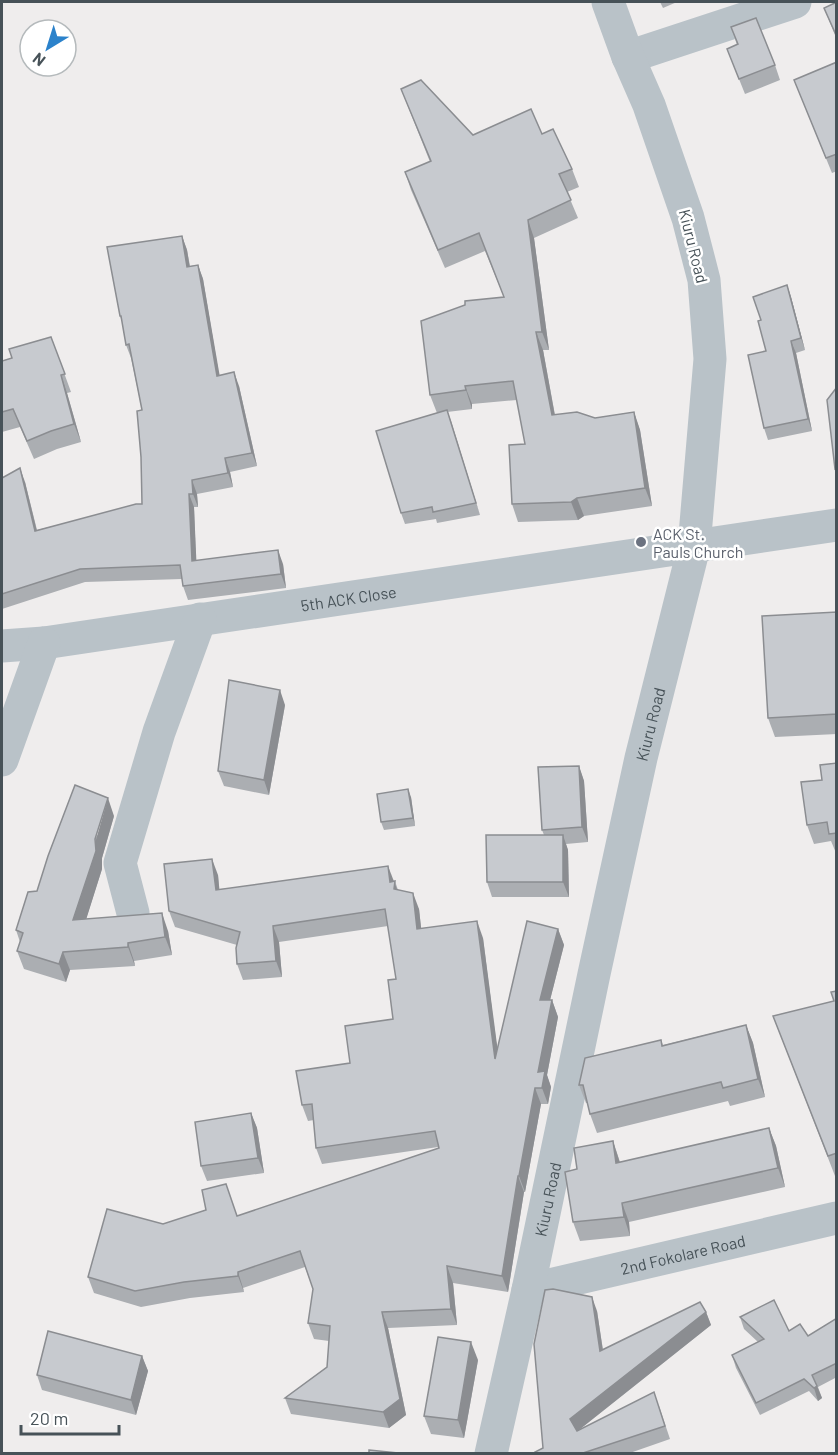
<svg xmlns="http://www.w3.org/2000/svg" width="838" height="1455" font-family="Barlow,sans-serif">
  <rect width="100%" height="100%" fill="#efeded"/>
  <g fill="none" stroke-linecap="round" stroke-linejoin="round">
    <!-- minor -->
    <g stroke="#b9c2c8" stroke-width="33">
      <path d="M628,57L795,2"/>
      <path id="s1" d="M2,646L44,643L836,525"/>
      <path d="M2,760L44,643"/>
      <path d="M133,913L120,863L159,732L200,619"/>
      <path id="s2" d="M528,1290L836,1218"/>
      <path id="s3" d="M491,1454L528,1290L594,974L641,758L694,547L710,359L704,280L688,218L649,105L628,57L608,2"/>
    </g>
  </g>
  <!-- wall -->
  <g fill="#abaeb2">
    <path d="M660,2H677L663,8Z"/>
    <path d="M837,2V40L824,8Z"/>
    <path d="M731,27L775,65L780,80L745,94L727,49L737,45Z"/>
    <path d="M837,62V171L832,173L794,80Z"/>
    <path d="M401,89L473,135L542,134L572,169L579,187L567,192L578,218L534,238L549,350H543L555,415L595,418L634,412L640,430L652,506L584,516L578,520L518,522L512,504L525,444L517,400L472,404V409L447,412L480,515L437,523L436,519L405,524L401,513L437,413L430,395L504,297L485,251L445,268L411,190L405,172L430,162Z"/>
    <path d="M182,236L187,250L190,266L198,265L203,279L219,375L239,386L257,466L230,472L233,487L197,494L198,507H194L196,561L283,564L286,588L188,600L183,586L182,579L85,582L2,609V478L25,482L37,530L142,504V410L131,358L126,345L123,324L120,316Z"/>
    <path d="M787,285L791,297L805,350L796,353L812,431L768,440L764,428L766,351L761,320Z"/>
    <path d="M51,337L71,392L67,393L81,442L57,449L34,459L20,427L2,432V361L12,358Z"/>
    <path d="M837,612V734L775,737L768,718Z"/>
    <path d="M285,705L269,795L224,786L218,771Z"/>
    <path d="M837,763V853H836L831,841L814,844L807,825L822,780Z"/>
    <path d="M579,766L584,781L588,842L566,844L568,850L569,897H492L487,882L544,835L542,830Z"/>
    <path d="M411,797L415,826L384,830L381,822Z"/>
    <path d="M114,816L102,858V869L86,919L168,931L172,955L134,961L135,966L70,970L66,982L24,969L17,951L20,942L16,930Z"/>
    <path d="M218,875L219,889L395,881L398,890L419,909L421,928L483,938L497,1049L558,929L564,945L550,1000H552L558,1017L547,1075L551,1087L548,1104H541L525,1192H524L508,1292L453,1283L457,1325L388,1328L406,1415L389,1428L291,1414L285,1398L327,1367L329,1341L314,1339L308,1323L313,1289L305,1267L243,1288L244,1292L190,1298L141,1307L94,1293L88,1277L163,1224L238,1216L439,1148L438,1147L322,1164L316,1148L314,1120L308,1121L302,1105L350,1063L393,1019L396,979L388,926L279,942L282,977L243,980L237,964V945L175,927L169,911Z"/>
    <path d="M837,991V1176H835L773,1016L834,1001Z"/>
    <path d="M746,1025L753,1043L765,1097L730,1106L728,1101L597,1133L590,1114L588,1103H586L579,1085L661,1040L663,1045Z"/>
    <path d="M251,1113L257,1128L264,1173L207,1181L201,1166Z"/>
    <path d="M769,1128L776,1146L785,1187L629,1222L630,1236L580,1241L573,1222L577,1169L613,1141L620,1162Z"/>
    <path d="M597,1311L603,1350L706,1312L711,1325L579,1430L659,1406L670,1439L627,1454H536L543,1448Z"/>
    <path d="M740,1317L808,1336L837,1318V1377L818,1387L822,1398L818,1401L809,1391L760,1415L736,1368L732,1355L758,1342L744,1329Z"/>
    <path d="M142,1356L148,1371L136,1415L42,1390L37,1375Z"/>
    <path d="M478,1360L464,1438L431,1434L424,1416Z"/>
  </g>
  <!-- shaded-wall -->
  <g fill="#8b8d91">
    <path d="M528,220L534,238L549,350L542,332Z"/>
    <path d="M182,236L187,250L192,281L187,267Z"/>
    <path d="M198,265L203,279L222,389L217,376Z"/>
    <path d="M787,285L791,297L805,350L801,338Z"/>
    <path d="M536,332L543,350L558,433L552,415Z"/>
    <path d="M791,341L796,353L812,431L808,419Z"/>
    <path d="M234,372L239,386L257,466L252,453Z"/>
    <path d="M61,375L67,393L81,442L74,424Z"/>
    <path d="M465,386L472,404V409L466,390Z"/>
    <path d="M447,410L451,421L480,515L476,503Z"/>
    <path d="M634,412L640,430L652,506L645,488Z"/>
    <path d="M225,458L230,472L233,487L228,473Z"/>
    <path d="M20,468L25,482L40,544L35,531Z"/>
    <path d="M192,480L197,494L198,507L193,494Z"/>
    <path d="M189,494L194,507L197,575L192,561Z"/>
    <path d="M577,498L584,516L578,520L571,502Z"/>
    <path d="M278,550L283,564L286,588L281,574Z"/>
    <path d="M280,690L285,705L269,795L264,780Z"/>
    <path d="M579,766L584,781L588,842L582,827Z"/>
    <path d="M408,789L411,797L415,826L413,818Z"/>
    <path d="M108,798L114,816L102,858V869L80,939L73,920Z"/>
    <path d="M563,835L568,850L569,897L563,882Z"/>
    <path d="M212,859L218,875L221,906L216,890Z"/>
    <path d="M388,866L400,897V905L390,882Z"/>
    <path d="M413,893L419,909L423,945L417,929Z"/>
    <path d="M162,913L168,931L172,955L165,937Z"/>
    <path d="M477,921L483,938L501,1075L495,1059Z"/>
    <path d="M273,926L279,942L282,977L276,961Z"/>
    <path d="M558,929L564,945L546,1016L540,1000Z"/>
    <path d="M128,943L134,961L135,966L128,947Z"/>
    <path d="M63,952L70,970L66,982L59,964Z"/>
    <path d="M552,1000L558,1017L547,1075L551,1087L548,1104L542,1088L538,1072Z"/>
    <path d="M746,1025L753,1043L765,1097L758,1079Z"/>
    <path d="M535,1088L541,1104L525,1192L519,1176Z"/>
    <path d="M251,1113L257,1128L264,1173L258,1158Z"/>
    <path d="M769,1128L776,1146L785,1187L778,1168Z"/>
    <path d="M613,1141L619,1160L623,1182L616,1163Z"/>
    <path d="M518,1176L524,1192L508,1292L502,1276Z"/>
    <path d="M622,1203L629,1222L630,1236L624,1217Z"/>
    <path d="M447,1266L453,1283L457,1325L451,1309Z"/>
    <path d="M238,1272L243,1288L244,1292L238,1276Z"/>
    <path d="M592,1297L597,1311L605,1365L600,1351Z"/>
    <path d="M382,1312L388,1328L406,1415L389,1428L383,1412Z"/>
    <path d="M706,1312L711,1325L575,1433L570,1419Z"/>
    <path d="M471,1342L478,1360L464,1438L458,1420Z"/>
    <path d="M142,1356L148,1371L136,1415L131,1400Z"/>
    <path d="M817,1386L822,1398L818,1401L814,1388Z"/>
  </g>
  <!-- building -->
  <g fill="#c7cacf" stroke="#8b8d91" stroke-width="1.5">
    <path d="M837,2V37L824,8Z"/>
    <path d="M756,18L775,65L739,79L727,49L738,44L731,27Z"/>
    <path d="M837,62V154L826,158L794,80Z"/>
    <path d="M421,80L473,135L531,109L542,134L553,129L572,169L559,174L571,200L528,220L542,332H536L552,415L577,412L595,418L634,412L645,488L577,498L571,502L512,504L509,445L525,444L513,381L465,386L466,390L430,395L421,321L465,305V301L504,297L479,233L438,250L405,172L431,161L401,89Z"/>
    <path d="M182,236L187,267L198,265L217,376L234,372L252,453L225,458L228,473L192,480L193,494H189L192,561L278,550L281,574L183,586L180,565L80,569L2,594V478L20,468L35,531L136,504H142L141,457L137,411L142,410L129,344L126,345L121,316H120L107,247Z"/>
    <path d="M787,285L801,338L791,341L808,419L764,428L748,355L766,351L758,321L761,320L753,297Z"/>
    <path d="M51,337L65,374L61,375L74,424L51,431L27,441L13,409L2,412V361L12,358L9,349Z"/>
    <path d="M837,387V468L835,469L827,400Z"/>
    <path d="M447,410L476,503L433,512L432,507L401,513L376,431Z"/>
    <path d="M837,612V714L768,718L762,616Z"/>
    <path d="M229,680L280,690L264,780L218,771Z"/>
    <path d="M837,763V833L829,834L827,822L807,825L801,782L822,780L820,765Z"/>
    <path d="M579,766L582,827L542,830L538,767Z"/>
    <path d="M75,785L108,798L95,839L96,851L73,920L162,913L165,937L128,943V947L63,952L59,964L17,951L23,933L16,930L28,892L37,891L48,856Z"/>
    <path d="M408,789L413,818L381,822L377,794Z"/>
    <path d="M486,835H563V882H487Z"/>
    <path d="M212,859L216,890L388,866L390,882L395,881L394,889L413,893L417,929L477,921L495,1059L527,921L558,929L540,1000H552L538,1072L545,1071L542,1088H535L519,1176H518L502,1276L447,1266L451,1309L382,1312L400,1399L383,1412L285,1398L327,1367L330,1326L308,1323L313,1289L300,1251L238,1272V1276L184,1282L135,1291L88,1277L107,1209L163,1224L206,1210L202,1190L226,1184L237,1216L439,1148L435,1131L316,1148L312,1104L302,1105L296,1071L350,1063L345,1026L393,1019L388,980L396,979L385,909L273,926L276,961L237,964L236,948L240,932L169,911L164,864Z"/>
    <path d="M837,991V1153L828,1156L773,1016L834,1001L831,992Z"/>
    <path d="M746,1025L758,1079L723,1088L721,1082L590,1114L583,1085H579L585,1058L661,1040L662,1046Z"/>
    <path d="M251,1113L258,1158L201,1166L195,1122Z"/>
    <path d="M769,1128L778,1168L622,1203L624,1217L573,1222L565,1172L577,1169L574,1148L613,1141L616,1163Z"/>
    <path d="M553,1289L592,1297L600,1351L700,1302L706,1312L570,1419L577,1431L654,1392L665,1426L580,1454H536L535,1452L543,1448L534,1344L545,1290Z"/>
    <path d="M774,1300L789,1331L800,1324L808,1336L837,1318V1363L812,1375L817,1386L814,1388L804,1379L756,1403L732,1355L764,1339L740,1317Z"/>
    <path d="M48,1331L142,1356L131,1400L37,1375Z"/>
    <path d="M438,1337L471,1342L458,1420L424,1416Z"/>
    <path d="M369,1450L408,1454H369Z"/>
  </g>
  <!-- markers -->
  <circle fill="#6b7280" stroke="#fff" stroke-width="2" cx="641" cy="542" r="6"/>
  <g text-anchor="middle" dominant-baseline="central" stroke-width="5" stroke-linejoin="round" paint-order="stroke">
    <!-- street labels -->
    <g font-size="16" fill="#475258" stroke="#fff">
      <text transform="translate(694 246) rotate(76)">Kiuru Road</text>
      <text stroke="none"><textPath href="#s1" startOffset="350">5th ACK Close</textPath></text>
      <text stroke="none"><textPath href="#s3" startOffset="747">Kiuru Road</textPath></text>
      <text stroke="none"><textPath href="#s3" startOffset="261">Kiuru Road</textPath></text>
      <text stroke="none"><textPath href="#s2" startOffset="159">2nd Fokolare Road</textPath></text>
    </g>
    <!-- worship labels -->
    <g font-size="16" fill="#5b616d" stroke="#fff" text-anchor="start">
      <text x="653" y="533">ACK St.<tspan x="653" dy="18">Pauls Church</tspan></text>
    </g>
  </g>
  <!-- border -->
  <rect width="838" height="1455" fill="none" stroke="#475258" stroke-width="6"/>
  <!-- north arrow -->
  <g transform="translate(48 48) rotate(218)"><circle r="28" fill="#ffffff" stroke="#b5babc" stroke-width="1.5"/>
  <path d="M0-4.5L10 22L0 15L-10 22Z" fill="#2b82cb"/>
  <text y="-9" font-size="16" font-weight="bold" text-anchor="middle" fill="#475258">N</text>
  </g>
  <!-- scale -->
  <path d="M21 1425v9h98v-9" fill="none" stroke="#475258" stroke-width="3"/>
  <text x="30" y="1425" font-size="18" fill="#475258" stroke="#ffffff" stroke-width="4.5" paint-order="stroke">20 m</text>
</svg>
